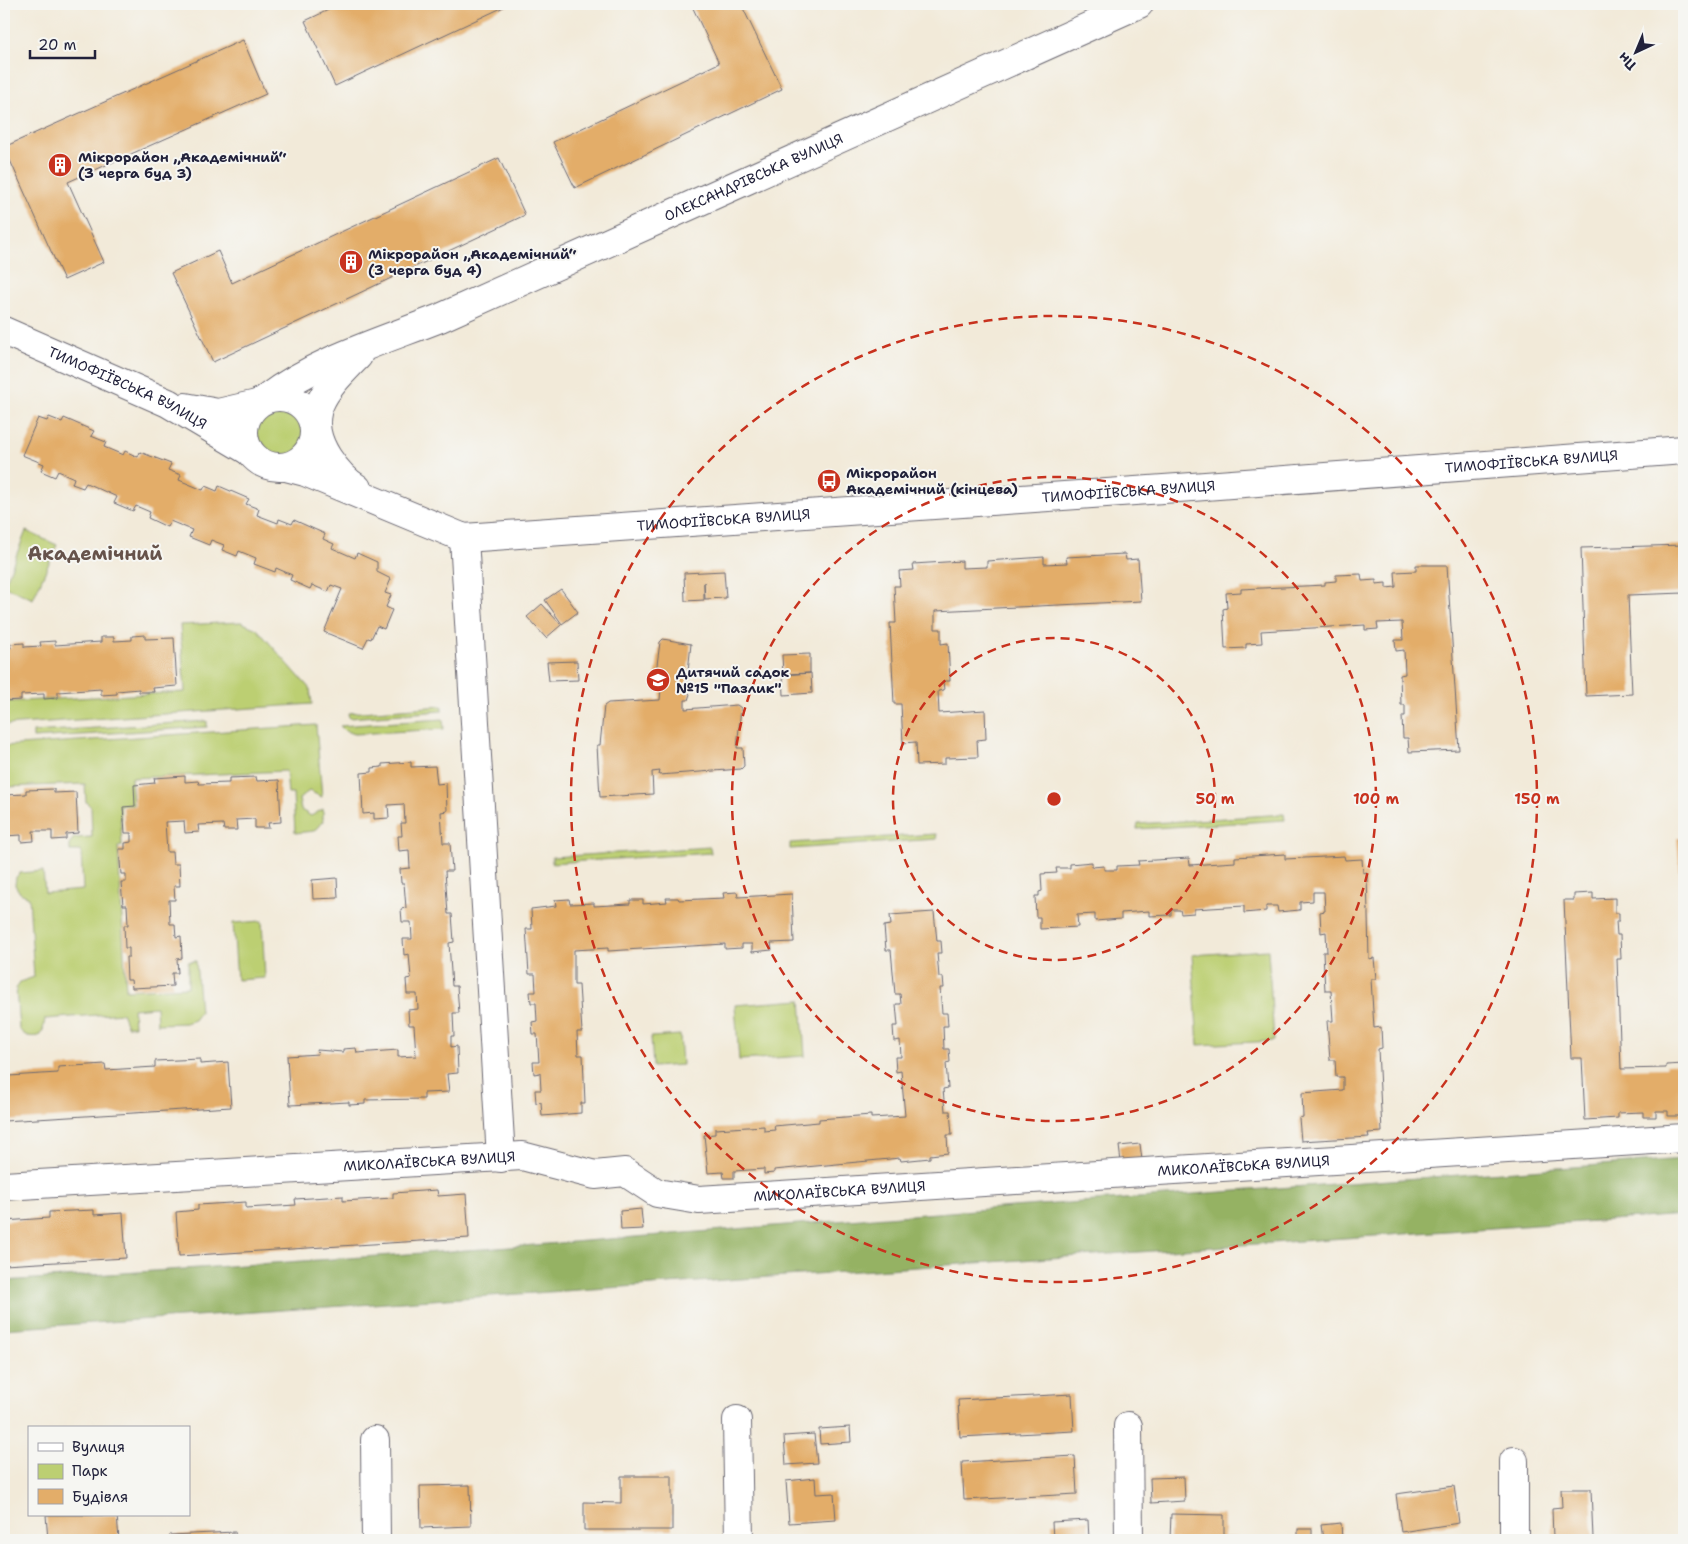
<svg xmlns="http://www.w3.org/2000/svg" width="1688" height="1544" font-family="'Shantell Sans',sans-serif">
  <rect width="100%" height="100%" fill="#f6f6f2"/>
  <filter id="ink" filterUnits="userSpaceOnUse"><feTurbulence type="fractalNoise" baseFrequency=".02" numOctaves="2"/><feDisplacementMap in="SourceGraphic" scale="10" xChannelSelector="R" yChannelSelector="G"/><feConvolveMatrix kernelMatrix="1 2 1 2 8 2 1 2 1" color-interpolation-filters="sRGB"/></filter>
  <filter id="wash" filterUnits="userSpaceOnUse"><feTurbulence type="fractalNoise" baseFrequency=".0096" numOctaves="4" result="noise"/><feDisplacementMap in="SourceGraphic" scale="20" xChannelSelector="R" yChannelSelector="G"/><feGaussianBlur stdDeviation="1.12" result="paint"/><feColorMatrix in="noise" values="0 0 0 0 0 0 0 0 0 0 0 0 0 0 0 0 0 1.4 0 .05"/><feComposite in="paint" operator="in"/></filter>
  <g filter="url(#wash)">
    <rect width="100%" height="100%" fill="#f2ead9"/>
    <!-- green -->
    <g fill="#bccf72" stroke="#6f7856">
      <circle cx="279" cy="433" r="26"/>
      <path d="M26,531L57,545L33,599L4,586Z"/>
      <path d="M241,622L257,629L310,689L312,704L4,725V702L185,692L180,625Z"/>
      <path d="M442,706V711L349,718L348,713Z"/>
      <path d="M443,719L444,729L355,734L345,731L340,726Z"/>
      <path d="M207,721V727L33,738V732Z"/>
      <path d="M316,725L322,797L309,791L299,799L301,810L311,816L323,809V821L314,831L295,833L293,794H288L286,771L131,778L133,805H120L122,846L118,847L126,990L188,987V962L196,961L200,1012L194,1020L186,1023L157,1024L156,1007L133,1009L134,1026H127L122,1013L45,1019L43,1030L39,1036C30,1037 25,1037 19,1029L16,988L20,982L34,977L29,897L20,893L15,885L16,877L20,873L43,871L45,893L83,890L81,851H70V843L74,838L92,837L91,807L86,802L85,784L4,787V746Z"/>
      <path d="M1284,814L1285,820L1137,829L1138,824Z"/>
      <path d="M936,834L937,839L790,849V843Z"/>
      <path d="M710,847L711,853L552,863V857Z"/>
      <path d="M262,921L265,978L237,980L233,923Z"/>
      <path d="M1268,950L1274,1041L1198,1045L1192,955Z"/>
      <path d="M801,1000L805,1056L739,1060L735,1005Z"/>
      <path d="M680,1035L682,1065L653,1067L651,1037Z"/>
    </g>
    <!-- forest -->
    <path fill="#95b264" stroke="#5c6a50" d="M1684,1159V1215L4,1329V1281L497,1248L1012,1207Z"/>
    <g id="blocks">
      <!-- building -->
      <g fill="#e3ad69">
        <path d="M341,4H510L335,86L305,21Z"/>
        <path d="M691,4H741L782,89L575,188L553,142L719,63Z"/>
        <path d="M243,40L266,94L68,182L104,262L64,280L4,147Z"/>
        <path d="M499,158L525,215L213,362L171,273L218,251L232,283Z"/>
        <path d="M49,417L62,422L64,418L94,431L91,436L106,442L104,447L123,455L125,451L138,457L140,452L171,464L168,470L181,475L179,480L203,490L205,486L217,491L219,486L249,499L246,504L259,509L257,515L278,523L279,519L292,524L294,520L325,534L323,539L334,544L332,548L355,558L357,553L377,562V572L391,579L385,593L391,595L386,607L392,610L384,629L377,626L371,639L368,638L363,648L324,632L342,589L331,585L328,592L312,585L310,589L290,580L292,575L276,568L275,572L254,564L256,558L239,551L237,556L222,550L224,545L211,540L209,545L189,537L192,530L170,521L167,527L148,518L150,512L136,506L133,511L114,503L117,497L86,483L83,488L72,484L74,478L58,471L55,477L41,471L44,464L22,455L38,418L47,421Z"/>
        <path d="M1684,545V593L1628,595L1632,694L1586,696L1581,548Z"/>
        <path d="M1125,554L1126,560L1138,559L1141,601L935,611V629H941V644L948,643L950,681H943L944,690L938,691L939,713L985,710L986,739L977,740L978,757L945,758V764L917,765L916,742L903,743L901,704H894L890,623H896L894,586H900L899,571L914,570L913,564L962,561V568L987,567V561L1044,557V564L1067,563L1066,557Z"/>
        <path d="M1416,565H1447L1459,750L1409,752L1408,738H1403L1402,716H1405V705H1401L1400,675L1405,674L1404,650L1396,651L1395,640H1403L1402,622L1377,623L1378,629L1365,630V625L1261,631L1262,643L1246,644V648L1225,649L1223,609L1227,608L1226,593L1241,592V589L1325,585V582L1336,581V575L1361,574L1362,581L1376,580V584L1386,583V588L1396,587L1395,572L1416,571Z"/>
        <path d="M724,571L726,598L705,599L704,582V600L685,601L684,573Z"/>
        <path d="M561,589L578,612L562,624L545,600Z"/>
        <path d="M542,604L561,625L546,638L527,617Z"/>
        <path d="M145,635V639L174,638L177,686L153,688L154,692H139V689L117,691V694L101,695V689L58,692V698L44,699V694L21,695V700L4,701V649L11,648L10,644L24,643V647L41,646L40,642L55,641V645L101,642V637H114V641L132,640V636Z"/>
        <path d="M663,639L691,644L686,690L690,694L688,700H685V709L737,705L741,708L737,748H743L744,766L741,769L659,775L660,771L652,772L653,794L600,797L597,745H600L604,706L608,703L660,700L661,688H654L660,642Z"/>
        <path d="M810,654V673L783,674L782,655Z"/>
        <path d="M577,661L578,680L549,681L547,662Z"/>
        <path d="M811,673L812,693L784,695L783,675Z"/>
        <path d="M411,762V767L435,766L437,784L446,783L447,811L441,812L443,843H450L452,871H445L448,914H452L454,942L449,943L452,986H457L459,1013H453L454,1036H451V1047L457,1046L458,1073L447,1074L449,1092L424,1093V1099L365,1100V1104L349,1105V1102L290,1105L287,1056L318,1054L317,1050L343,1052V1049L356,1048L357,1053L398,1050V1057L416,1056L414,1025H409L408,1010L418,1009L417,994H407L406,979L411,978L409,954L404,955L403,939H412L411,922H402L401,909L406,908L404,883H401L400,869L410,868L409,850L399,851L398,836H402L401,823H405L404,804L388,805L389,818L374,819V813L363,814L361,773L372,772V768L382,767V764Z"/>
        <path d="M185,776V782L198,781L199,784L229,783V778L256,777L257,781L279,780L281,822L268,823L269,828H255V819L236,820L237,830H224L223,824L198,825L199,832L185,833L184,821L165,822L167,852H172L173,864H179L180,886H174L175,900H169L170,924H175L176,937L181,936L182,958L177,959L178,973H172L173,986L132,988L131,980H127L126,957H129V948H125L124,925H128L127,905H123L121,882H126V874H121L119,849H125V843L131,842V833H125L123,807L135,806L134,785L155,783L154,778Z"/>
        <path d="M54,789V793L76,792L78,833L66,834V839L52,840V831H33L34,841L21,842V835L4,836V795L26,794V790Z"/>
        <path d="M1677,838H1684V887H1681Z"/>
        <path d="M1285,854V859L1344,856L1345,860L1362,859L1363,873L1367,872L1369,959L1374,958L1376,979H1371L1374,1028L1381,1027L1382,1048L1378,1049L1382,1132L1368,1133L1369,1137L1301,1141L1299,1118L1303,1117L1302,1093L1343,1090V1077H1336L1335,1060H1330L1327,1021H1333L1331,991H1325L1323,952H1327L1326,932L1321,933L1320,912L1325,911L1324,892H1313V901L1300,902V910L1278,912L1277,906H1266V911L1244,913V906L1194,909V913L1181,914L1180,910H1171V915L1149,916V911L1121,913V919L1095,921V914L1077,915L1078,927L1040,929V917H1036L1035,896H1039V892L1042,891L1041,874L1057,873L1056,868H1070V864L1092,862V867L1104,866V870H1117V866L1139,865L1138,861L1189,858L1190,865L1235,862V857Z"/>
        <path d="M337,878L338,898L313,899L312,880Z"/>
        <path d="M737,892L738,897L792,894L794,942L771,943L772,950L752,952V944H742V948L725,949V944L608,951V948L574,950V985H579L582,1032H577L578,1055H583L585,1103H581V1113L542,1116L541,1102L536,1103L535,1090H541L540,1073L534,1074L533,1062H539L537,1034H533L532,1022L537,1021L536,1003H531L530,992H536L535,974H529L526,929H532L531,909L556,906L555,900L569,899L570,904L594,903V906L630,904V900H643V904L667,902L666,898H678L679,900L724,898L723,893Z"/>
        <path d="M1593,893V899L1615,898V913H1619V921H1616L1617,935H1620L1621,959H1617L1621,1069L1666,1068V1065L1684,1064V1116H1668V1111H1656V1117H1643V1112L1618,1113V1118L1585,1120L1582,1058H1571L1564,900H1574V894Z"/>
        <path d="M934,912L937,941H941L942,953H937L939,977H943L944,988H940L942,1013H947L948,1026H943L944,1049H949L950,1062L946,1063L948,1088L943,1089L945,1111H950L952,1135H947L948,1153L930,1155V1158L901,1161L900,1158L774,1170V1173L764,1174V1169L734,1171V1178H724L723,1172L708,1173L704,1135L715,1134V1129L764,1126V1131L775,1130L774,1126L819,1122V1119L871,1115V1118L905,1116L901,1071L896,1072L895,1057H901L900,1040L894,1041L893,1026H898L896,1004H901L900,994H895L891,950H886L884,926L891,925L890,915Z"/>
        <path d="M200,1059V1064L228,1062L231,1107L4,1121V1071H8L9,1076L58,1073V1067L105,1064L106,1070L155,1067V1061Z"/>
        <path d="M1140,1144L1142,1160L1121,1162L1119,1146Z"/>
        <path d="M437,1190L438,1196L466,1194L469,1238L179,1256L176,1212L198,1210V1205L246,1202V1208L296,1205L295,1199L343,1196V1201L393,1198V1193Z"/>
        <path d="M641,1209L643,1229L621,1230L620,1211Z"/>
        <path d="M94,1210V1215L123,1213L126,1258L4,1265V1221L49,1218V1212Z"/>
        <path d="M1072,1394L1074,1431L960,1437L958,1400Z"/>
        <path d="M850,1427L851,1442L820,1444L819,1429Z"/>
        <path d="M814,1434L817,1463L786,1465L784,1436Z"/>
        <path d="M1075,1456L1077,1494L964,1500L962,1462Z"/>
        <path d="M621,1476H672V1530H584V1502L621,1503Z"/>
        <path d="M1184,1477L1185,1501L1151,1503L1150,1478Z"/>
        <path d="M815,1478L816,1494L834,1493L836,1520L789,1523L786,1481Z"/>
        <path d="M470,1485L471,1526L421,1528L420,1486Z"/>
        <path d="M1454,1486L1459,1523L1401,1532L1396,1494Z"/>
        <path d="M1561,1489H1591L1593,1538L1553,1539L1552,1508L1562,1507Z"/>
        <path d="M1171,1514L1224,1515V1537H1239V1540H1170Z"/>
        <path d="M46,1515H117L119,1540H48Z"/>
        <path d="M1088,1520L1089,1540H1053L1052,1522Z"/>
        <path d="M1341,1523L1342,1540H1323L1321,1525Z"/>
        <rect x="1298" y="1529" width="14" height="11"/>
        <path d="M235,1532L236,1540H170V1535Z"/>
      </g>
    </g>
  </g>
  <g filter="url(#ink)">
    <use href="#blocks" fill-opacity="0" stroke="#6b6872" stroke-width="1"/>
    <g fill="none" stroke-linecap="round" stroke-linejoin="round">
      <!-- minor casing -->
      <g stroke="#6b6872" stroke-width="30">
        <g id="minor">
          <path id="s1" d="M4,331L168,403L249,451"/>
          <circle cx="279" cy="432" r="35"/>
          <path id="s2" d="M267,398C317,360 382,341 440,318L1139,4"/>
          <path d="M185,407L218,413L257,404"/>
          <path id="s3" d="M286,467L305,472L464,538L1192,487L1684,450"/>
          <path d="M357,488C344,480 336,470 328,458C299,413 327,388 358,356"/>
          <path d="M464,538L501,1158"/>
          <path id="s4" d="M4,1186L522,1156L595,1175L625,1172L657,1193L699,1200L1684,1138"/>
          <path d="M737,1420L739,1540"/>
          <path d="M1128,1426L1129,1540"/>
          <path d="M375,1440L376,1540"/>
          <path d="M1514,1540V1461"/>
        </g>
      </g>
      <!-- minor -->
      <use href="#minor" stroke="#fff" stroke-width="28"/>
    </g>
  </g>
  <!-- distance rings -->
  <g fill="none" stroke="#c8321e" stroke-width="2.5" stroke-dasharray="9 6">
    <circle cx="1054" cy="799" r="161"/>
    <circle cx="1054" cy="799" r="322"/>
    <circle cx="1054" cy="799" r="483"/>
  </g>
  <!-- icons -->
  <defs>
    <g id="building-disc" transform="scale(1.25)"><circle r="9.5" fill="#c8321e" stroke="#f6f6f2"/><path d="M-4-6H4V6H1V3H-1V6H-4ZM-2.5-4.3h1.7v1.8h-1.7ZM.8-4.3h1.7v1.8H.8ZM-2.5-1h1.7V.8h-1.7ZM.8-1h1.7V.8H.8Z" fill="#fff"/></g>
    <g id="bus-disc" transform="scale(1.25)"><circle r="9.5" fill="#c8321e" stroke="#f6f6f2"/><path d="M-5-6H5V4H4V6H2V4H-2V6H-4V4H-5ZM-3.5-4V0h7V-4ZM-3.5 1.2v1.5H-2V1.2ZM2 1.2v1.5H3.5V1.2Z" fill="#fff"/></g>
    <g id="school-disc" transform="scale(1.25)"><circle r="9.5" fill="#c8321e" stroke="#f6f6f2"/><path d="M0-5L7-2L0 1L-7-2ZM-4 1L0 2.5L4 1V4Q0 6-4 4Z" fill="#fff"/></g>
  </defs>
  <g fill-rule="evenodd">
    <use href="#building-disc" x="60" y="165"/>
    <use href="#building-disc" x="351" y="262"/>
    <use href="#bus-disc" x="829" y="481"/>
    <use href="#school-disc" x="658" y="680"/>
  </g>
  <g text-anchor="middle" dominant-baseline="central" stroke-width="4" stroke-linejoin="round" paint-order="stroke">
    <!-- poi labels -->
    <g font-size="14" font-weight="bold" fill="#22223b" stroke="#f6f6f2" text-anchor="start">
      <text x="78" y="157">Мікрорайон „Академічний“<tspan x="78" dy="16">(3 черга буд 3)</tspan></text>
      <text x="368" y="254">Мікрорайон „Академічний“<tspan x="368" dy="16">(3 черга буд 4)</tspan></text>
      <text x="846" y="473">Мікрорайон<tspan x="846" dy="16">Академічний (кінцева)</tspan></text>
      <text x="676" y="672">Дитячий садок<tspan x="676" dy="16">№15 "Пазлик"</tspan></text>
    </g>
    <!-- street labels -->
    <g font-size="14" fill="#22223b" stroke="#f6f6f2">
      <text stroke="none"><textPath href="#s2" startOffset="535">ОЛЕКСАНДРІВСЬКА ВУЛИЦЯ</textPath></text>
      <text stroke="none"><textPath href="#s1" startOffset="136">ТИМОФІЇВСЬКА ВУЛИЦЯ</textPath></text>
      <text stroke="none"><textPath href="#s3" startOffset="1262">ТИМОФІЇВСЬКА ВУЛИЦЯ</textPath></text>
      <text stroke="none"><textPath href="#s3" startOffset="858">ТИМОФІЇВСЬКА ВУЛИЦЯ</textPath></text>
      <text stroke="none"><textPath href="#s3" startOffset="452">ТИМОФІЇВСЬКА ВУЛИЦЯ</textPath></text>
      <text stroke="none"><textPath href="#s4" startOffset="426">МИКОЛАЇВСЬКА ВУЛИЦЯ</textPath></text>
      <text stroke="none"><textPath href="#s4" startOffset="1251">МИКОЛАЇВСЬКА ВУЛИЦЯ</textPath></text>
      <text stroke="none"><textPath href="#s4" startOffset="846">МИКОЛАЇВСЬКА ВУЛИЦЯ</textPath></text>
    </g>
    <!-- district labels -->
    <g font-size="19" font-weight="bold" fill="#66534b" stroke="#f6f6f2">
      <text x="95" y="553">Академічний</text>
    </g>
  </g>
  <circle cx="1054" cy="799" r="8" fill="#c8321e" stroke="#f6f6f2" stroke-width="2.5"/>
  <g font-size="15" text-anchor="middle" font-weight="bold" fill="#c8321e" stroke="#f6f6f2" stroke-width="4" stroke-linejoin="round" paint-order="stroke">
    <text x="1215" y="804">50 m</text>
    <text x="1376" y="804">100 m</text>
    <text x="1537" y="804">150 m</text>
  </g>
  <!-- margin -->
  <rect width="1688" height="1544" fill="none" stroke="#f6f6f2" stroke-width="20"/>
  <!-- legend -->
  <rect x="28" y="1426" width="162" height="90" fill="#f6f6f2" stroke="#a1a1a9"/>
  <rect x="38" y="1443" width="25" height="8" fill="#ffffff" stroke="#a1a1a9"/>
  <text x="72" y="1452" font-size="15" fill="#22223b">Вулиця</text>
  <rect x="38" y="1464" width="25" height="15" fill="#bccf72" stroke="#a1a1a9"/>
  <text x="72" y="1476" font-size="15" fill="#22223b">Парк</text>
  <rect x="38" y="1489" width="25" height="15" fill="#e3ad69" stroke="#a1a1a9"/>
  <text x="72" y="1502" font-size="15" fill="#22223b">Будівля</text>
  <!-- north arrow -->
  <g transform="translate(1636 52) rotate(224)" stroke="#f6f6f2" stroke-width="4" paint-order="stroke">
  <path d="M0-4L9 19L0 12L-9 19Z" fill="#22223b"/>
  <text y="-8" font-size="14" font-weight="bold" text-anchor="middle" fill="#22223b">Пн</text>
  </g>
  <!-- scale -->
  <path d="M30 50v8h65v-8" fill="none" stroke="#22223b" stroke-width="2.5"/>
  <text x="38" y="50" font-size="15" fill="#22223b" stroke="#f6f6f2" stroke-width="4" paint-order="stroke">20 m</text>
</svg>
